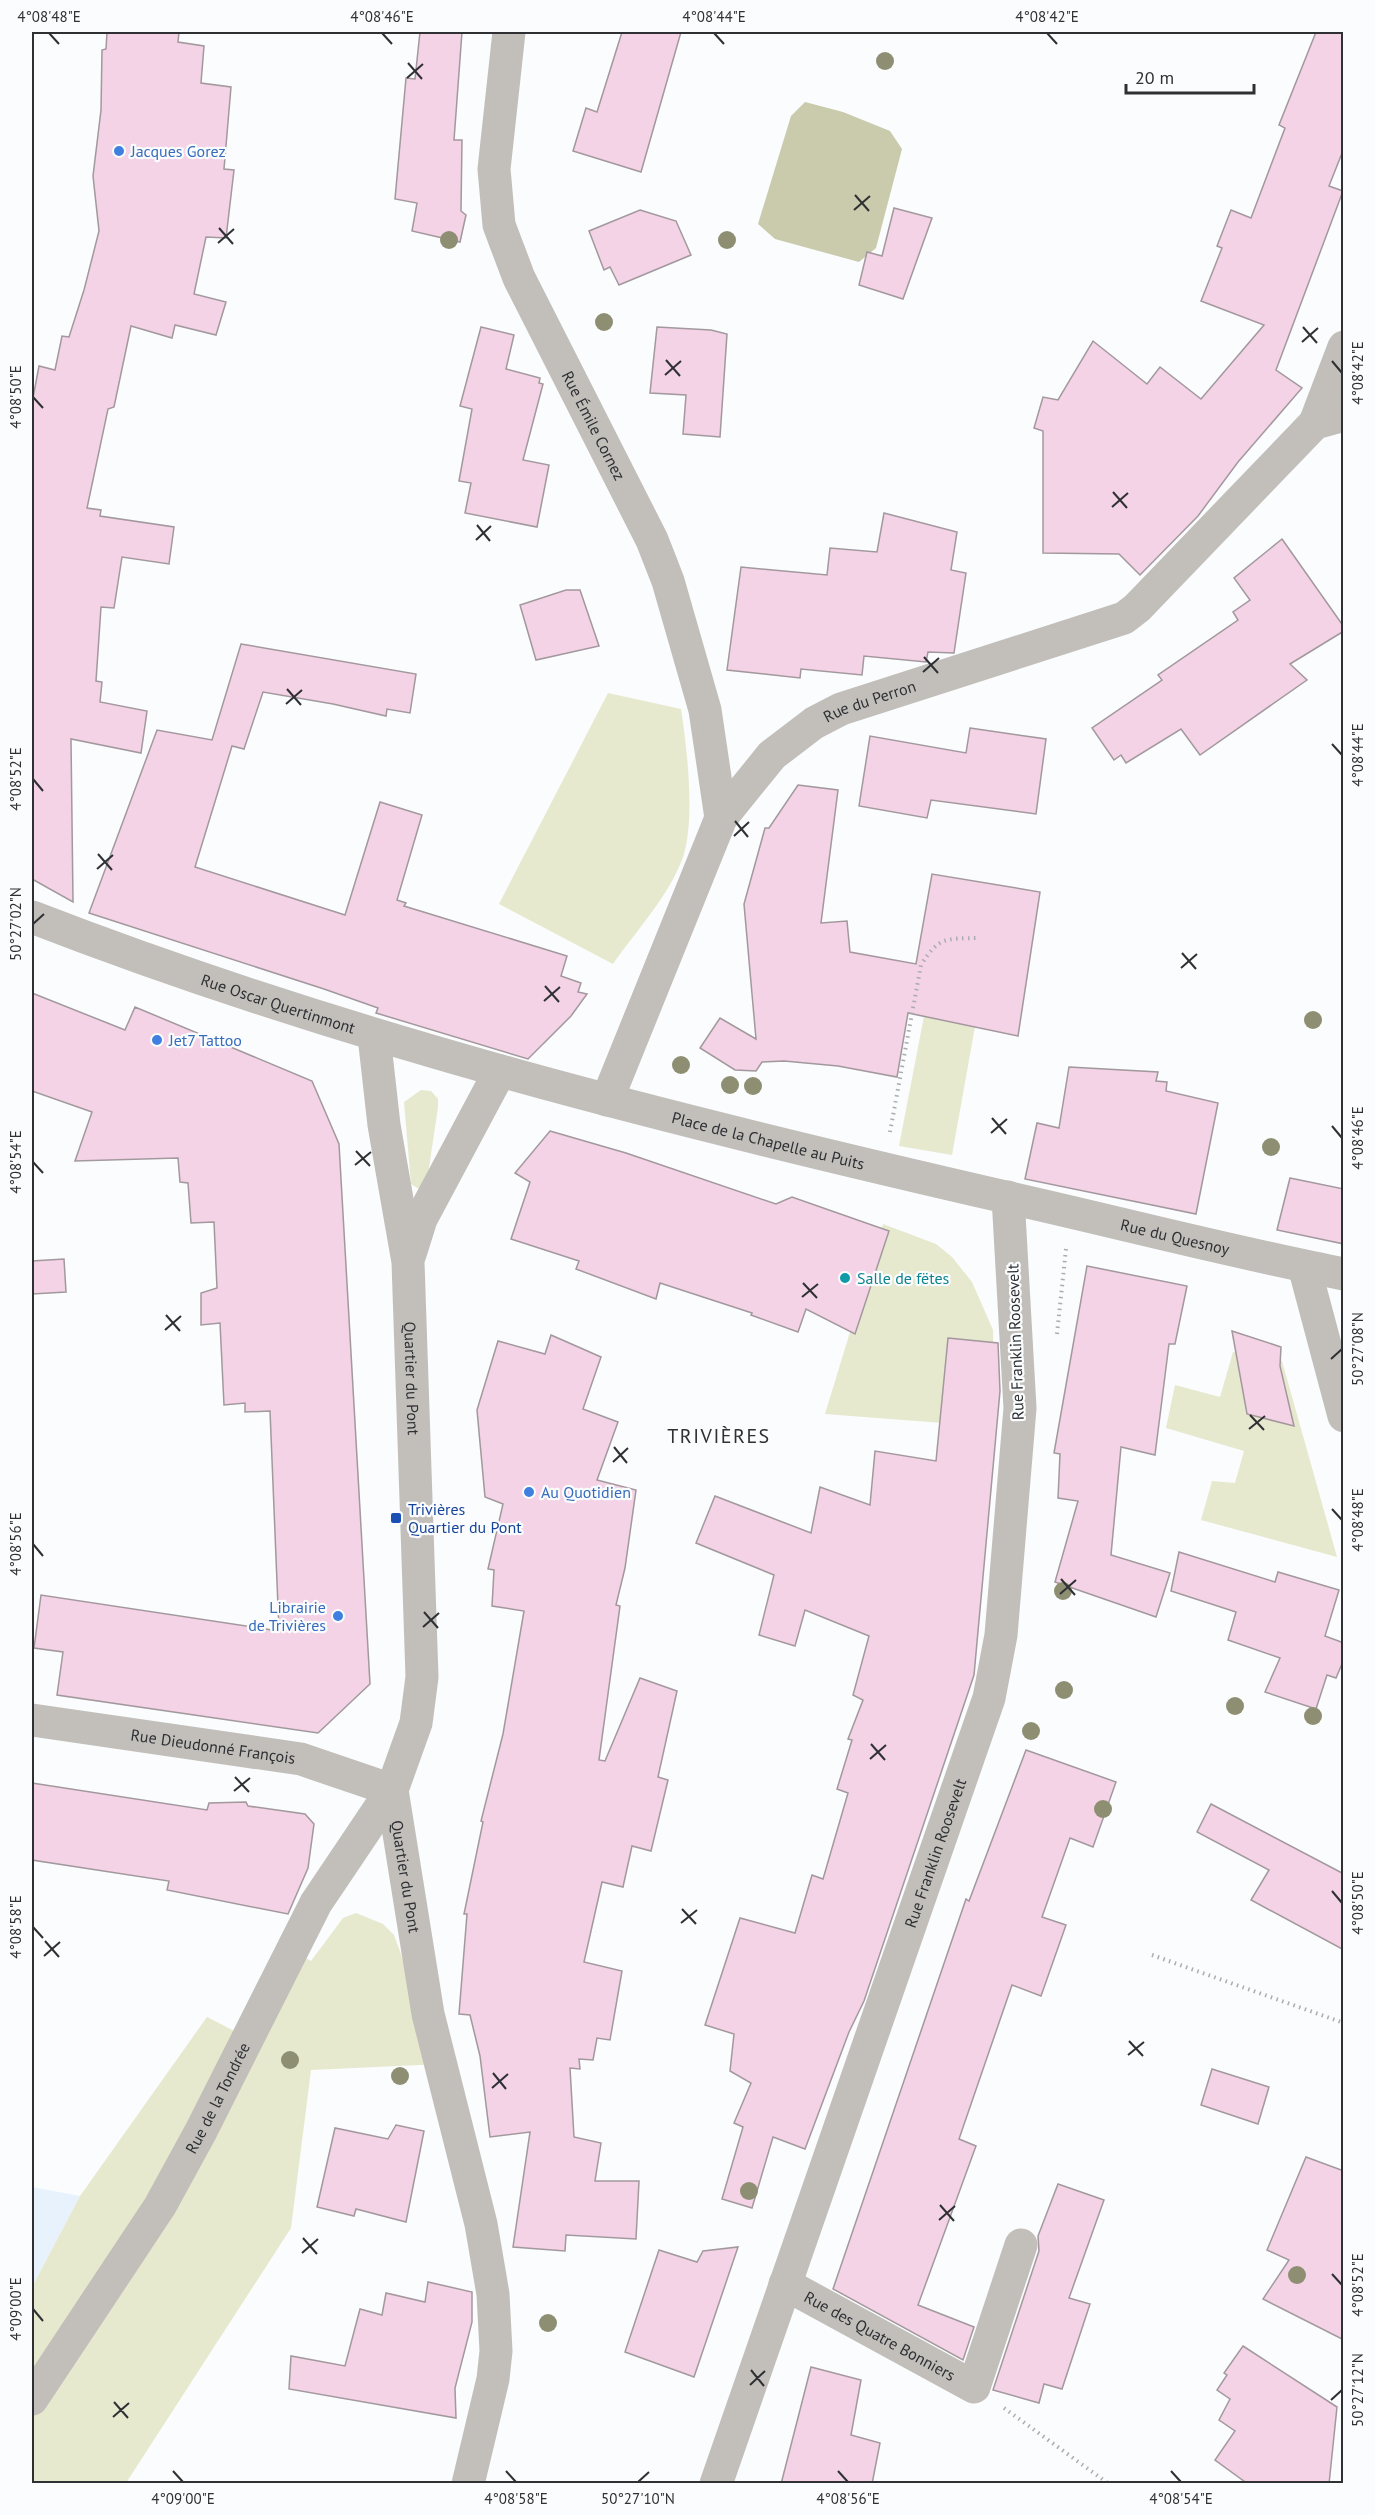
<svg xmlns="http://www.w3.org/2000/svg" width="1375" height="2515" font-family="'PT Sans',sans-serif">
  <rect width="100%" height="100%" fill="#fafcfd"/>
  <!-- built -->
  <path fill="#e8f2fd" d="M32,2187L80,2196L32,2287Z"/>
  <!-- green -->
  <g fill="#e7e9ce">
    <path d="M608,693L681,709C687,748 696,823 682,860C667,898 636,931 613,964L499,904Z"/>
    <path d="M925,1011L976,1021L952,1155L899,1146Z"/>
    <path d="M421,1090L431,1091L438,1099V1107L427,1181L419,1189L411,1184L404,1102Z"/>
    <path d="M883,1224L936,1244L952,1257L972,1282L993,1330L995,1427L825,1414Z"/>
    <path d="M1233,1352L1282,1361L1337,1557L1201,1520L1212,1481L1235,1483L1244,1451L1166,1428L1175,1385L1220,1397Z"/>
    <path d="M356,1913L383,1924L394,1935L441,2064L311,2070L291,2228L126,2483L32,2484V2287L80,2196L207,2017L248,2038L292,1950L311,1961L343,1918Z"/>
  </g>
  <!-- forest -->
  <path fill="#c9cbac" d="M805,102L843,112L890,131L902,149L876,248L859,262L775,239L758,224L791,116Z"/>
  <!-- building -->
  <g fill="#f3d3e5" stroke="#a2989d" stroke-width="1.5">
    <path d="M107,32H179L178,42L204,46L201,83L231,87L224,169L234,170L226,238L206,237L194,294L226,302L216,335L175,325L172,338L131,326L114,407L108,409L87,508L101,510L100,516L174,527L169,564L122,557L114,608L101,607L96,681L102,682L100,702L147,711L141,753L71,739L73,902L32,879V403L39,366L55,370L62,336L69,337L84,290L99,231L93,176L101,110L102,50L106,49Z"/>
    <path d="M420,32H462L454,140H462L461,211L466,215L460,242L412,231L417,203L395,199L406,78L415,79Z"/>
    <path d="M622,32H681L641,172L573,151L586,108L597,112Z"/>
    <path d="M1316,32H1344V148L1329,186L1343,191L1276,370L1302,388L1238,462L1198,516L1140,575L1119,554L1043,553V431L1034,428L1043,397L1058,400L1093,341L1147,384L1160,367L1201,399L1264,325L1201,301L1222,248L1217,246L1231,210L1251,218L1285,128L1279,125Z"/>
    <path d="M894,208L932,218L903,299L859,285L867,252L882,256Z"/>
    <path d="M640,210L676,221L691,255L619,285L610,267L604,270L589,231Z"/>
    <path d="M481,327L514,335L506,369L540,378L539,383L543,384L523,460L549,465L537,527L465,513L471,483L459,481L472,409L460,406Z"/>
    <path d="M657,327L711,330L727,334L720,437L683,434L686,395L650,393Z"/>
    <path d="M884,513L957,532L951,570L966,573L954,653L928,652L926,662L864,656L862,675L801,669L800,678L727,670L741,567L827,575L830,548L877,552Z"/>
    <path d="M1282,539L1344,627V631L1290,664L1307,680L1200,755L1181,729L1126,763L1121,755L1114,760L1092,728L1162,680L1158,675L1238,620L1233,612L1250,600L1234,578Z"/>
    <path d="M566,590H580L599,646L536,660L520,605Z"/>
    <path d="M241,644L416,674L410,713L387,709L386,716L333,704L263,692L244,749L232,746L195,867L345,915L380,802L422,815L397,900L406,903L404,906L567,956L561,976L581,983L578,992L587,994L571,1016L528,1059L376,1013L378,1008L324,989L89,913L157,730L212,740Z"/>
    <path d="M970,728L1046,739L1036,814L931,800L927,818L859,806L870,736L966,753Z"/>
    <path d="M798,785L838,790L821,923L847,921L850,952L916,964L932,874L1040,892L1018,1036L908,1013L897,1077L838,1066L784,1061L762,1062L756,1071L735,1070L700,1048L720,1018L756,1039L744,904L765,828H769Z"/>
    <path d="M32,993L125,1030L135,1007L312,1081L339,1144L370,1684L318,1733L57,1695L63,1652L34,1648L41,1595L279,1631L270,1411L245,1412V1403L224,1405L220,1323L201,1325V1293L217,1288L214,1222L191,1223L188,1183L180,1182L178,1158L75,1161L92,1112L32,1091Z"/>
    <path d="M1069,1067L1158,1072L1156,1081L1167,1082L1166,1091L1218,1103L1196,1214L1025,1179L1037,1123L1059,1128Z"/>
    <path d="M550,1131L626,1153L776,1204L792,1197L889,1231L855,1334L806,1309L798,1332L751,1315L752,1313L660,1283L656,1299L576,1269L579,1261L511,1239L530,1182L515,1173Z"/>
    <path d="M1290,1178L1344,1189V1244L1277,1230Z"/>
    <path d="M64,1259L66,1292L32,1294V1261Z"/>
    <path d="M1087,1266L1187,1286L1175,1344H1169L1155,1455L1121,1447L1111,1555L1170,1573L1156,1617L1055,1582L1078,1501L1058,1498L1060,1454L1054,1453Z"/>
    <path d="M1232,1331L1281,1347L1280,1366L1294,1426L1247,1414Z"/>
    <path d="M551,1335L601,1357L583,1409L618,1422L597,1480L636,1490L625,1568L616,1605L620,1606L599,1760L605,1761L640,1678L677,1691L658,1777L668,1780L651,1851L632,1846L623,1887L602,1882L584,1962L622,1971L610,2040L597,2038L593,2060L579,2059L580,2069L570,2068L574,2137L601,2143L595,2181H639L636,2239L566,2235L565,2251L513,2247L530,2132L490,2137L480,2056L470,2015L459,2014L467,1914H464L483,1822L481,1821L503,1734L524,1611L492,1606L494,1570L488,1569L503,1504L485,1497L477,1410L498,1341L545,1354Z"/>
    <path d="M948,1338L998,1343L1000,1391L974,1675L864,2001L849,2032L805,2149L773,2137L752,2208L722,2199L743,2127L734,2123L751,2083L730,2071L734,2034L705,2025L740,1918L795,1933L812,1875L823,1879L848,1793L837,1789L852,1740L848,1739L863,1700L853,1695L869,1636L805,1610L795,1646L759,1635L774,1575L696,1543L715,1496L811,1533L820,1487L870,1505L875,1451L936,1461Z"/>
    <path d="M1179,1552L1275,1582L1278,1572L1339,1590L1325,1636L1344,1643V1659L1336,1678L1327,1675L1316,1709L1265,1692L1280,1658L1228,1640L1236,1612L1171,1591Z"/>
    <path d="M1026,1750L1116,1782L1093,1847L1070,1838L1042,1917L1066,1925L1041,1996L1012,1985L959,2139L976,2146L918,2305L974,2327L963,2360L833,2289L966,1899L969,1901Z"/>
    <path d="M32,1783L207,1810L209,1803L246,1802L248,1806L305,1814L314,1824L308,1868L288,1914L167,1890L169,1881L32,1860Z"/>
    <path d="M1211,1804L1344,1874V1950L1251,1900L1269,1870L1197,1832Z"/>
    <path d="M1212,2069L1269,2087L1258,2124L1201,2105Z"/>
    <path d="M396,2125L424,2131L406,2222L356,2209L354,2216L317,2207L335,2128L388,2139Z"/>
    <path d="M1306,2157L1344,2171V2340L1263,2299L1289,2260L1267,2250Z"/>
    <path d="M1058,2184L1104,2200L1069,2298L1090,2304L1062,2389L1044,2384L1039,2403L993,2390L1039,2251L1038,2236Z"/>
    <path d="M738,2247L694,2377L625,2352L659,2250L697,2262L703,2251Z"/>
    <path d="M428,2282L472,2292V2322L455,2388L456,2418L289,2389L291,2356L345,2366L360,2309L382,2315L386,2293L425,2302Z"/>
    <path d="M1243,2346L1337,2407L1329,2484H1248L1215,2460L1235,2431L1219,2420L1230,2399L1217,2390L1227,2375L1224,2373Z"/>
    <path d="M811,2367L861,2380L851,2435L880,2443L872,2484H781Z"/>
  </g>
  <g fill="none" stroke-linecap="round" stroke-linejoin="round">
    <!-- path -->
    <g stroke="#aaacaf" stroke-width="4" stroke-dasharray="1.5 4.5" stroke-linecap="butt">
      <path d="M890,1132L921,965C939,936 946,939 978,938"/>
      <path d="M1057,1334L1066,1249"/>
      <path d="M1152,1955L1344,2023"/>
      <path d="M1004,2408L1109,2484"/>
    </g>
    <!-- minor -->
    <g stroke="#c2bfbb" stroke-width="33">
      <path id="s1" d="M509,32L494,169L499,225L519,278L652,540L668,581L705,710L721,818"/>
      <path d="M1315,423L1344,347"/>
      <path id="s2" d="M32,917C349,1040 679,1122 1010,1198C1121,1223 1232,1252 1344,1274"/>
      <path id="s3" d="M374,1036L384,1125L408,1262L422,1677L416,1723L392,1790L428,2014L481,2224L493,2294L496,2351L493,2379L468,2484"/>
      <path id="s4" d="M607,1100L721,818L772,755L814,723L841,709L1124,618L1137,608L1315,423L1344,415"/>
      <path d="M410,1254L421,1219L500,1071"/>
      <path d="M1304,1266L1344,1416"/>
      <path id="s5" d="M32,1720L301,1759L392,1790"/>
      <path id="s6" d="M785,2284L974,2387L1021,2245"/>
      <path id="s7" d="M32,2399L160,2206L201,2131L316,1903L392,1790"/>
      <path id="s8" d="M716,2484L989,1698L1001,1635L1020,1408L1008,1197"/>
    </g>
  </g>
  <!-- trees -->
  <g fill="#8e8f72">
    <circle cx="885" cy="61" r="9"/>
    <circle cx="449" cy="240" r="9"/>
    <circle cx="727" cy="240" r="9"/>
    <circle cx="604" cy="322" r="9"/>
    <circle cx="1313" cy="1020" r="9"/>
    <circle cx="681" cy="1065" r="9"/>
    <circle cx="730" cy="1085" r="9"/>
    <circle cx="753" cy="1086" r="9"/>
    <circle cx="1271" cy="1147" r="9"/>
    <circle cx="1063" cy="1591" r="9"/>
    <circle cx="1064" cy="1690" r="9"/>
    <circle cx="1235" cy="1706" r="9"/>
    <circle cx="1313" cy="1716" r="9"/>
    <circle cx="1031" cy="1731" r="9"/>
    <circle cx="1103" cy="1809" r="9"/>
    <circle cx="290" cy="2060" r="9"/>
    <circle cx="400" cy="2076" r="9"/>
    <circle cx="749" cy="2191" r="9"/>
    <circle cx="1297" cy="2275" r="9"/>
    <circle cx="548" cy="2323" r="9"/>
  </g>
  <!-- ticks -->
  <path fill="none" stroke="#2e3034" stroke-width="2" d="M49,33L59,44M382,33L392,44M714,33L724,44M1047,33L1057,44M408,63L422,79M407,78L423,64M855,195L869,211M854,210L870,196M219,228L233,244M218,243L234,229M1303,327L1317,343M1302,342L1318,328M666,360L680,376M1332,361L1342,373M665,375L681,361M33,397L43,408M1113,492L1127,508M1112,507L1128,493M477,525L490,541M476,540L491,526M924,657L938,673M923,672L939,658M287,689L301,705M286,704L302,690M1332,744L1342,755M33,779L43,791M735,821L748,837M734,836L749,822M98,854L112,870M97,869L113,855M33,924L44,914M1182,953L1196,969M1181,968L1197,954M545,986L559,1002M544,1001L560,987M992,1118L1006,1134M1332,1126L1342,1138M991,1133L1007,1119M356,1151L370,1166M33,1162L43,1173M355,1165L371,1152M803,1283L817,1298M802,1297L818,1284M166,1315L180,1331M165,1330L181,1316M1331,1359L1342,1349M1250,1415L1264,1430M1249,1429L1265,1416M614,1447L627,1463M613,1462L628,1448M1332,1509L1342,1520M33,1544L43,1556M1061,1579L1075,1595M1060,1594L1076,1580M424,1612L438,1628M423,1627L439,1613M871,1744L885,1760M870,1759L886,1745M235,1777L249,1792M234,1791L250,1778M1332,1891L1342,1903M682,1909L696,1924M681,1923L697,1910M33,1927L43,1938M45,1941L59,1957M44,1956L60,1942M1129,2041L1143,2056M1128,2055L1144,2042M493,2073L506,2089M492,2088L508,2074M940,2205L954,2221M939,2220L955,2206M303,2238L317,2254M302,2253L318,2239M1332,2274L1342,2285M33,2309L43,2321M751,2370L764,2386M750,2385L765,2371M1331,2400L1342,2390M114,2402L128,2418M113,2417L129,2403M173,2471L183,2482M506,2471L516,2482M838,2471L848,2482M1171,2471L1181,2482M638,2482L649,2472"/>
  <!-- markers -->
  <g fill="#3f7fe0" stroke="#fafcfd" stroke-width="2">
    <circle cx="119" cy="151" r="6"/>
    <circle cx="157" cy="1040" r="6"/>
    <circle cx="529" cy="1492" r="6"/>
    <circle cx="338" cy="1616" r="6"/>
  </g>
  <circle fill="#0f9aa8" stroke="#fafcfd" stroke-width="2" cx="845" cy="1278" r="6"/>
  <rect fill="#1a4fb4" stroke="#fafcfd" stroke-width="2" x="390" y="1512" width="12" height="12" rx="3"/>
  <g text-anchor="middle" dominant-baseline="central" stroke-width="4.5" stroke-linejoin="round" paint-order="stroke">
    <!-- shop labels -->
    <g font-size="16" fill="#366cbe" stroke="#fafcfd" text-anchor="start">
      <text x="131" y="151">Jacques Gorez</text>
      <text x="169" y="1040">Jet7 Tattoo</text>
      <text x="541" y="1492">Au Quotidien</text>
      <text x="326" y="1607" text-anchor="end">Librairie<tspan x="326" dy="18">de Trivières</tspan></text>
    </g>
    <!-- street labels -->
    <g font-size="16" fill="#2e3034" stroke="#fafcfd">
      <text stroke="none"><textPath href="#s1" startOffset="416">Rue Émile Cornez</textPath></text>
      <text stroke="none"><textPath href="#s4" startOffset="498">Rue du Perron</textPath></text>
      <text stroke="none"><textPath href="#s2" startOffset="261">Rue Oscar Quertinmont</textPath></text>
      <text stroke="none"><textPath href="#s2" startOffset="770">Place de la Chapelle au Puits</textPath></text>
      <text stroke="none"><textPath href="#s2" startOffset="1188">Rue du Quesnoy</textPath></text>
      <text transform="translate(1015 1342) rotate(-92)">Rue Franklin Roosevelt</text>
      <text stroke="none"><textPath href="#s3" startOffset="345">Quartier du Pont</textPath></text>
      <text stroke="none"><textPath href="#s5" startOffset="183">Rue Dieudonné François</textPath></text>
      <text stroke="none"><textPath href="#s8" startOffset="668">Rue Franklin Roosevelt</textPath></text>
      <text stroke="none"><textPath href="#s3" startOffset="849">Quartier du Pont</textPath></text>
      <text stroke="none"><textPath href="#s7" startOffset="354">Rue de la Tondrée</textPath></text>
      <text stroke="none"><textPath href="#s6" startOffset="108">Rue des Quatre Bonniers</textPath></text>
    </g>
    <!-- culture labels -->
    <g font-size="16" fill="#0d838f" stroke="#fafcfd" text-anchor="start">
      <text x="857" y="1278">Salle de fëtes</text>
    </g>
    <!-- transit labels -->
    <g font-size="16" fill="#164399" stroke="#fafcfd" text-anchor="start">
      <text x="408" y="1509">Trivières<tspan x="408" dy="18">Quartier du Pont</tspan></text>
    </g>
    <!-- quarter labels -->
    <g font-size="20" letter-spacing="1.5" fill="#2e3034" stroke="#fafcfd">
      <text x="719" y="1436">TRIVIÈRES</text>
    </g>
  </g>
  <!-- border -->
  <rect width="1375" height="2515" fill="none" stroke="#fafcfd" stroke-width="66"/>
  <!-- scale -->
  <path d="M1126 84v9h128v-9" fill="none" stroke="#2e3034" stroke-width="3"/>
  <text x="1135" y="84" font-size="18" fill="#2e3034" stroke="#fafcfd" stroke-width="4.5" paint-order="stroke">20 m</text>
  <rect x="33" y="33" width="1309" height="2449" fill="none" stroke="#2e3034" stroke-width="2"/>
  <g font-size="15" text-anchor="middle" fill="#2e3034">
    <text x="49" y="22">4°08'48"E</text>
    <text x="382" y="22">4°08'46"E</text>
    <text x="714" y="22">4°08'44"E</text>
    <text x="1047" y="22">4°08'42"E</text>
    <text transform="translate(1358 373) rotate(-90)" y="5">4°08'42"E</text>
    <text transform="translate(16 397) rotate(-90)" y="5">4°08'50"E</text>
    <text transform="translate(1358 755) rotate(-90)" y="5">4°08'44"E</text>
    <text transform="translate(16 779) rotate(-90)" y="5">4°08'52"E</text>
    <text transform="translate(16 924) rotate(-90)" y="5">50°27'02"N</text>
    <text transform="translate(1358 1138) rotate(-90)" y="5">4°08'46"E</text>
    <text transform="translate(16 1162) rotate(-90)" y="5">4°08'54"E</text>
    <text transform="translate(1358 1349) rotate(-90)" y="5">50°27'08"N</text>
    <text transform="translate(1358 1520) rotate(-90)" y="5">4°08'48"E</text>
    <text transform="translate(16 1544) rotate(-90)" y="5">4°08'56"E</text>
    <text transform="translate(1358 1903) rotate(-90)" y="5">4°08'50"E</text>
    <text transform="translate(16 1927) rotate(-90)" y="5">4°08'58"E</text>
    <text transform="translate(1358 2285) rotate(-90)" y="5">4°08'52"E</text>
    <text transform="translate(16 2309) rotate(-90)" y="5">4°09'00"E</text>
    <text transform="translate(1358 2390) rotate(-90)" y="5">50°27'12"N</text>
    <text x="183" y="2504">4°09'00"E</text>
    <text x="516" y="2504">4°08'58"E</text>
    <text x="638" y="2504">50°27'10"N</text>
    <text x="848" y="2504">4°08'56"E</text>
    <text x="1181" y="2504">4°08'54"E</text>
  </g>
</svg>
